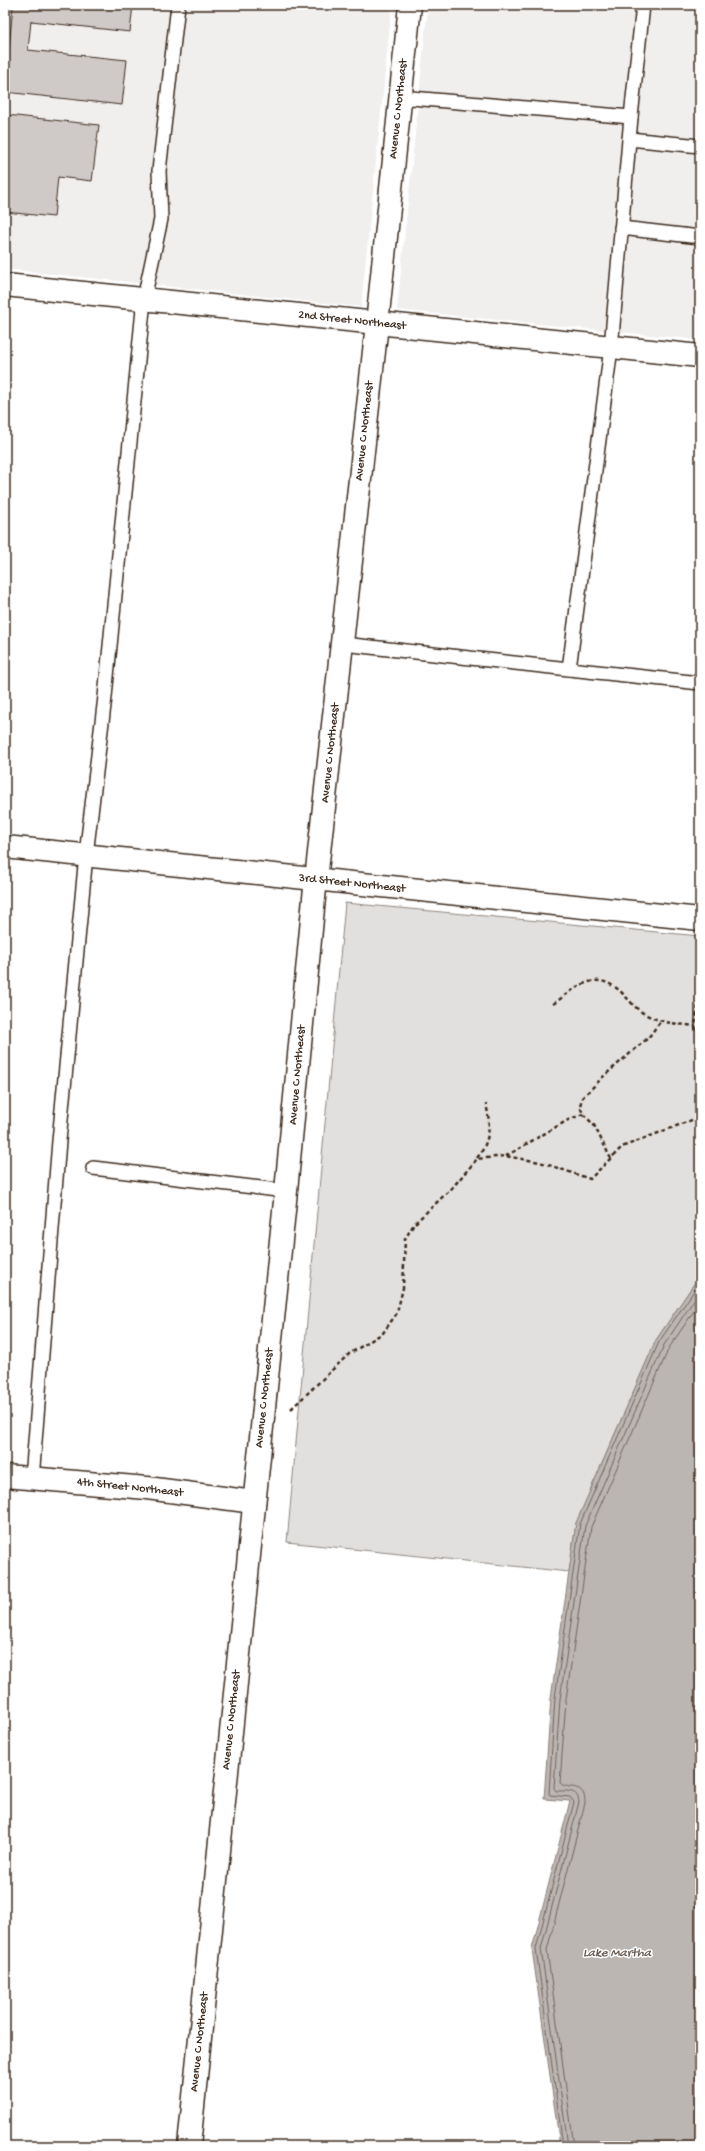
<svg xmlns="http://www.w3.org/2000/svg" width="705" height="2151" font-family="'Gochi Hand',sans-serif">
  <rect width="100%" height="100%" fill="#fff"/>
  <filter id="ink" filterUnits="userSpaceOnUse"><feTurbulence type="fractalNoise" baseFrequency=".025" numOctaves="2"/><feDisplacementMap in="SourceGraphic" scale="8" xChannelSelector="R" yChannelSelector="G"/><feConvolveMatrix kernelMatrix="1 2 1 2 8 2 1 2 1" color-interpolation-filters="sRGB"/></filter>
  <g filter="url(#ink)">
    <!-- built -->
    <g fill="#f1efee">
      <path d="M5,5H392L361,307L5,269Z"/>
      <path d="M428,5H700V340L397,310Z"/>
    </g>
    <!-- green -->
    <path fill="#e2e0de" stroke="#8e857e" d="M345,903L700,936V1275L656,1340L576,1523L569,1572L287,1542Z"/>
    <!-- water -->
    <path fill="#bcb6b3" stroke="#887e77" d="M700,1275V2146H560L532,1949L570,1801L544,1799L551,1698L576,1523L656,1340Z"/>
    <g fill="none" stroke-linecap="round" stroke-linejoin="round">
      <!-- shore -->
      <g stroke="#6f625a" stroke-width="1">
        <path d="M563,2146L536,1949L574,1802L570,1797L550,1795L549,1793L555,1698L580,1524L659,1342L700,1282"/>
        <path d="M568,2146L541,1949L579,1802C578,1789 566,1791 556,1791L554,1788L560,1699L585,1526L664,1345L700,1291"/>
        <path d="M574,2146L547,1950L585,1803C585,1781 568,1791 560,1783L566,1699L591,1527L669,1348L700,1302"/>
      </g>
    </g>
    <!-- building -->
    <g fill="#cfcac7" stroke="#3b2a1e">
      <path d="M13,5H133L130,32L31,21L28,50L127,60L122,105L5,92Z"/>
      <path d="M7,115L99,125L92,181L58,177L54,217L5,212V135Z"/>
    </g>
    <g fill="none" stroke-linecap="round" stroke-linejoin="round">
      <!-- service casing -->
      <g stroke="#3b2a1e" stroke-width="16">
        <g id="service">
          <path d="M400,97L631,117"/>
          <path d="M629,139L700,146"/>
          <path d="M621,228L700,237"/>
          <path d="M343,644L569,669L611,348L631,117L643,5"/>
          <path d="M569,669L700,683"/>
          <path d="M93,1168L286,1191"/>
          <path d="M32,1479L59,1141L86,855L105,697L144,299L161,219L159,171L178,5"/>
        </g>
      </g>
      <!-- minor casing -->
      <g stroke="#3b2a1e" stroke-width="25">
        <g id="minor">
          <path d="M5,285L700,356"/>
          <path d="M5,847L700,919"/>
          <path d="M5,1476L147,1488L254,1502"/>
          <path d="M189,2146L286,1191L314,898L377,324L410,5"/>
        </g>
      </g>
      <!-- path -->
      <g stroke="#3b2a1e" stroke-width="2.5" stroke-dasharray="4 3" stroke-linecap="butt">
        <path d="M700,992L695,1026L700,1042"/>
        <path d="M553,1004C575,989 594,968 620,991C628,998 635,1009 645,1014C661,1023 677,1024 695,1026"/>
        <path d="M506,1156L568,1120L583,1114"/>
        <path d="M477,1158C490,1142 491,1124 486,1104"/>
        <path d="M611,1159L594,1125L583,1114L580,1106L582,1098L605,1075L648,1038L660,1022"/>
        <path d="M291,1409L349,1354L383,1333L397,1313L403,1288L405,1239L414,1224L452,1188L477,1159L505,1156L540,1162L590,1179L622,1147L697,1118L700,1086"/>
      </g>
      <!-- service -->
      <use href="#service" stroke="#fff" stroke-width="13"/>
      <!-- minor -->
      <use href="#minor" stroke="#fff" stroke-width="22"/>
    </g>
  </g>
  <g text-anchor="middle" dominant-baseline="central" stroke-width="3" stroke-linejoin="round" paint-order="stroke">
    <!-- street labels -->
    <g font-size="12" fill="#3b2a1e" stroke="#fff">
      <text transform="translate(399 109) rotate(-84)">Avenue C Northeast</text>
      <text transform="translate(352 321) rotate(6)">2nd Street Northeast</text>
      <text transform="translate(365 431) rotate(-84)">Avenue C Northeast</text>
      <text transform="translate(331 753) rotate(-84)">Avenue C Northeast</text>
      <text transform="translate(352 884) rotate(6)">3rd Street Northeast</text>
      <text transform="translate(298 1075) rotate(-85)">Avenue C Northeast</text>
      <text transform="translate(265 1398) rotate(-84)">Avenue C Northeast</text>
      <text transform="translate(130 1488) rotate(6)">4th Street Northeast</text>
      <text transform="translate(232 1720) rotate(-84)">Avenue C Northeast</text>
      <text transform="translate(200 2042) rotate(-84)">Avenue C Northeast</text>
    </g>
    <!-- water labels -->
    <g font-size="13" font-style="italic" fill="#685b52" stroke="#fff">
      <text x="617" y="1953">Lake Martha</text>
    </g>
  </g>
  <!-- margin -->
  <rect width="705" height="2151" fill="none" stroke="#fff" stroke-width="20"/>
  <rect x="10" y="10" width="685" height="2131" fill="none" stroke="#3b2a1e" stroke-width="1.5" filter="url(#ink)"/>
</svg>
